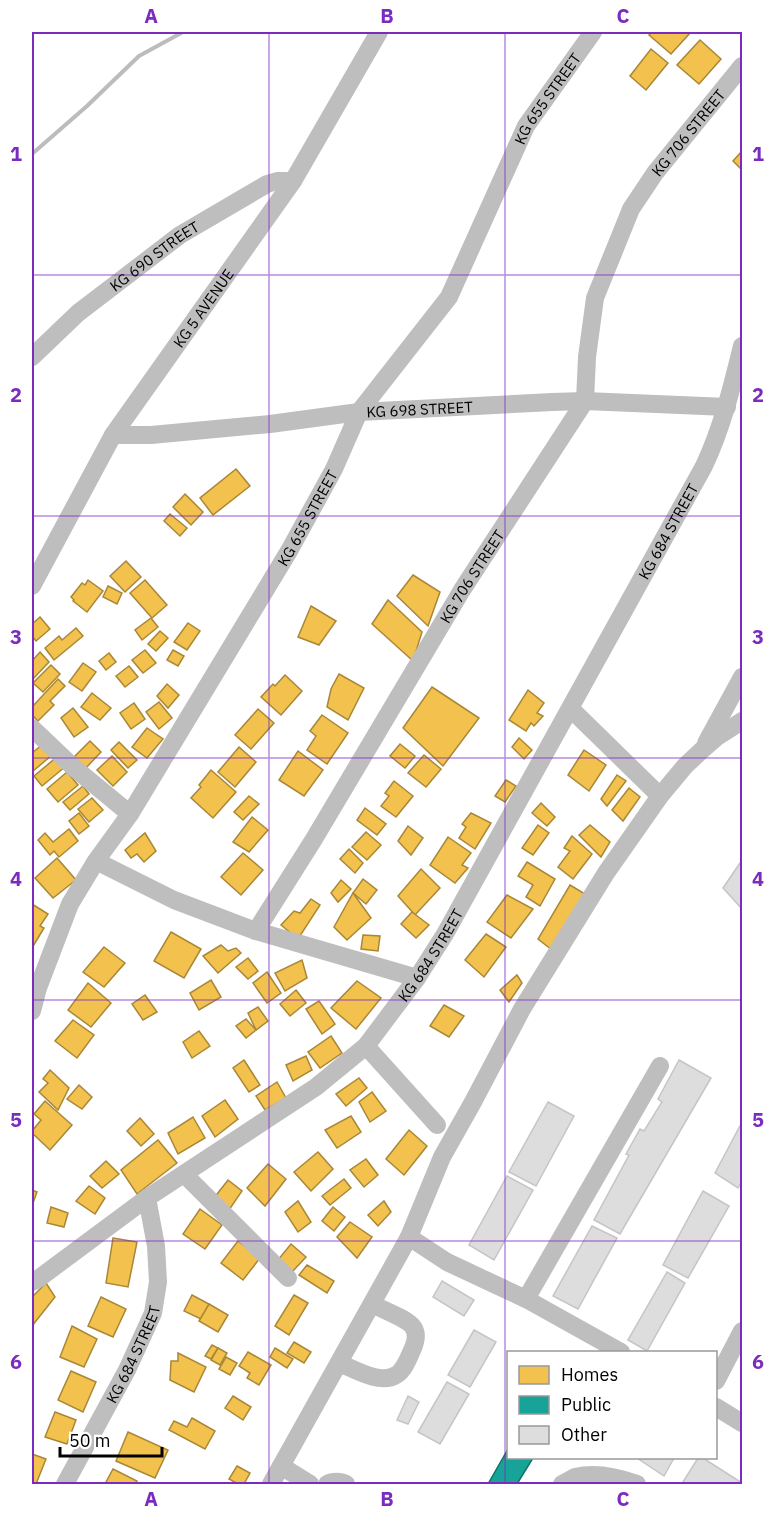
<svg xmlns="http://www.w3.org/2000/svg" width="774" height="1516" font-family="'IBM Plex Sans',sans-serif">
  <rect width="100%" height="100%" fill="#fff"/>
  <!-- homes -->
  <g fill="#f2c14e" stroke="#a98737" stroke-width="1.5">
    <path d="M652,32H691L671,54L649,35Z"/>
    <path d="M700,40L721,59L699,84L677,65Z"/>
    <path d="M651,49L668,63L646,90L630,76Z"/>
    <path d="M742,151V170L733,161Z"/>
    <path d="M236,469L250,486L213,515L200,498Z"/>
    <path d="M185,494L203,512L191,525L173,507Z"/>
    <path d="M170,514L187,528L180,536L164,521Z"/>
    <path d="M126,561L141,577L125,592L110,576Z"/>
    <path d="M413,575L440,592L428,626L397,596Z"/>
    <path d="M88,580L103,591L87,612L73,601L74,600L71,597L82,583L85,585Z"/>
    <path d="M145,580L167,605L152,618L130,593Z"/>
    <path d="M108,586L122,593L117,604L103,597Z"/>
    <path d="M388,600L422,632L413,661L372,624Z"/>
    <path d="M311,606L336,621L319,645L298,637Z"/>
    <path d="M40,617L50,629L36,641L32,636V624Z"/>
    <path d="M151,618L158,627L142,640L135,630Z"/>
    <path d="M188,623L200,631L187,650L174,642Z"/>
    <path d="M76,628L83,636L54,660L45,648L59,636L62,640Z"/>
    <path d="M160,631L168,638L156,651L148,644Z"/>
    <path d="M145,650L156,663L143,673L132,660Z"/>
    <path d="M173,650L184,656L178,666L167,660Z"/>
    <path d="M40,652L49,662L33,679L32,661Z"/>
    <path d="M109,653L116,662L106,670L99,661Z"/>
    <path d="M83,663L96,672L82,691L69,682Z"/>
    <path d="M51,665L60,674L43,692L33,683Z"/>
    <path d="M129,666L138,677L125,687L116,676Z"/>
    <path d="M339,674L364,688L348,720L327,707L331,689Z"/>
    <path d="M285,675L302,691L281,715L261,697L273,684L275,686Z"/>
    <path d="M58,679L65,686L50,701L54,705L38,721L32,715V707Z"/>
    <path d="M167,684L179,695L168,708L157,696Z"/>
    <path d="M432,687L479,718L443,766L403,728Z"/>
    <path d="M528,690L544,703L537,713L543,716L534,726L531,723L526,731L509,720Z"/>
    <path d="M92,693L111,708L100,720L81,707Z"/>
    <path d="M159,702L172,718L159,729L146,712Z"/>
    <path d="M134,703L145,719L131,729L120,713Z"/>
    <path d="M73,708L88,727L74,737L61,718Z"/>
    <path d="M258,709L274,723L251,749L235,735Z"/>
    <path d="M322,715L348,733L327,764L307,750L316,736L310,731Z"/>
    <path d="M147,728L163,739L147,758L132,747Z"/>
    <path d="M519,738L532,750L524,759L512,747Z"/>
    <path d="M90,741L101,752L84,770L73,758Z"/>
    <path d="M119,742L137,760L128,768L111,750Z"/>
    <path d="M43,744L52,755L32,772V753Z"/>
    <path d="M400,744L415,756L405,768L390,756Z"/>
    <path d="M239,747L256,762L235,787L218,772Z"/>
    <path d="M584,750L606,765L589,791L568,775Z"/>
    <path d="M298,751L323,770L304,796L279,780Z"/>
    <path d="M424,755L441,769L426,787L408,773Z"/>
    <path d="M58,756L66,766L42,786L34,776Z"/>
    <path d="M112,756L127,772L113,786L97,770Z"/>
    <path d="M211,770L236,792L213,818L191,798L201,787L199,785Z"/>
    <path d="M67,772L78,785L58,802L47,789Z"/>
    <path d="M617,775L626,781L607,806L601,799Z"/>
    <path d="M506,780L516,786L505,802L495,796Z"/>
    <path d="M394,781L413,796L396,817L381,806L389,796L385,793Z"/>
    <path d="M83,786L89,794L70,810L63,802Z"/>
    <path d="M629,788L640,797L623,821L612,810Z"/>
    <path d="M249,796L259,804L243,820L234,812Z"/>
    <path d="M92,798L103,810L89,822L78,809Z"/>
    <path d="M541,803L555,817L547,826L532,813Z"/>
    <path d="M365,808L386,824L377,835L357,820Z"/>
    <path d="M79,813L89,826L79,834L69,821Z"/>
    <path d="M471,813L491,823L475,849L459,838L466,827L462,824Z"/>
    <path d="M252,817L268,830L249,852L233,842Z"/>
    <path d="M538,825L549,833L533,855L522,848Z"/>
    <path d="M590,825L610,842L601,857L579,835Z"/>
    <path d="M408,826L423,838L411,855L398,841Z"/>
    <path d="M69,829L78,841L59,857L54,851L50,855L38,840L45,833L53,842Z"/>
    <path d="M366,832L381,845L367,860L352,847Z"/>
    <path d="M145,833L156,851L144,862L137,854L131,858L125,850Z"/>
    <path d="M572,836L592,854L573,879L558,867L570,851L564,848Z"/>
    <path d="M448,837L471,853L462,865L468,868L455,883L430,865Z"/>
    <path d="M349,849L363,863L355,873L340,859Z"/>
    <path d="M243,853L263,870L241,895L221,877Z"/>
    <path d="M57,858L76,880L53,898L35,878Z"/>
    <path d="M527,862L555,879L540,906L526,897L533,885L518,876Z"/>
    <path d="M421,869L440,888L415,915L398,896Z"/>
    <path d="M363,879L377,890L366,904L353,893Z"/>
    <path d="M341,880L351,889L338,902L331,893Z"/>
    <path d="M570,885L585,894L552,950L538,939Z"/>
    <path d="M353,893L371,918L347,940L334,927Z"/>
    <path d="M507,895L533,909L511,938L487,922Z"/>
    <path d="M311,899L320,905L298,939L281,925L294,911L300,913Z"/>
    <path d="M32,904L48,914L40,926L44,928L32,948Z"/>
    <path d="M412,912L429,925L416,938L401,924Z"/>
    <path d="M171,932L201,949L184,978L154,961Z"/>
    <path d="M486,934L506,947L484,977L465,960Z"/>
    <path d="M363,935L380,936L378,951L361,949Z"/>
    <path d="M221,945L228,951L236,948L241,953L218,973L203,956Z"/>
    <path d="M104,947L125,963L104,987L83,972Z"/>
    <path d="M248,958L258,971L248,979L236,967Z"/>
    <path d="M302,960L307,978L285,991L275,973Z"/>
    <path d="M267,972L281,993L267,1003L253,983Z"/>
    <path d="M517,975L522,983L509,1002L500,990Z"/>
    <path d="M211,980L221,997L199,1010L190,993Z"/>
    <path d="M357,981L381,998L356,1029L331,1008Z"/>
    <path d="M88,983L111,1003L91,1027L68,1010Z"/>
    <path d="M296,990L306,1003L290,1016L280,1004Z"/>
    <path d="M145,995L157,1012L143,1020L132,1004Z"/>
    <path d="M319,1001L335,1024L322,1034L306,1009Z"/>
    <path d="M444,1005L464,1016L449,1037L430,1026Z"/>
    <path d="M258,1007L268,1021L256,1030L248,1013Z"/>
    <path d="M246,1019L256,1030L246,1038L236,1026Z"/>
    <path d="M73,1020L94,1035L77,1058L55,1041Z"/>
    <path d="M199,1031L210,1046L192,1058L183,1042Z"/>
    <path d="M331,1036L342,1053L320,1068L308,1052Z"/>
    <path d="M306,1056L312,1070L293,1081L286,1065Z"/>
    <path d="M244,1060L260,1085L249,1092L233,1068Z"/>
    <path d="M50,1070L69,1088L58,1110L39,1092L48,1083L43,1079Z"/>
    <path d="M359,1078L367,1088L346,1106L336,1094Z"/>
    <path d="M277,1082L286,1098L265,1110L256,1096Z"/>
    <path d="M79,1085L92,1097L82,1109L67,1099Z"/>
    <path d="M372,1092L386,1111L370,1122L359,1102Z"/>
    <path d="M225,1100L238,1119L215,1137L202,1116Z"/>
    <path d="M45,1101L72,1125L50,1150L32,1133V1131L41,1120L34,1114Z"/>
    <path d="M351,1116L361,1132L337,1148L325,1130Z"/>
    <path d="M193,1117L205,1138L178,1154L168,1133Z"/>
    <path d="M140,1118L154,1134L141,1146L127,1131Z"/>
    <path d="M409,1130L427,1146L404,1175L386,1159Z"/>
    <path d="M158,1140L177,1163L137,1194L121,1170Z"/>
    <path d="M318,1152L333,1169L311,1191L294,1172Z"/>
    <path d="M366,1159L378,1175L364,1187L350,1170Z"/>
    <path d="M106,1161L119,1174L102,1188L90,1176Z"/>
    <path d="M268,1164L286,1179L265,1206L247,1188Z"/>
    <path d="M344,1179L351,1188L330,1205L322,1196Z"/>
    <path d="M228,1180L242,1191L229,1210L214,1198Z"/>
    <path d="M89,1186L105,1198L95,1214L76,1201Z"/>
    <path d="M32,1190L37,1192L32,1206Z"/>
    <path d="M298,1201L311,1222L298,1232L285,1212Z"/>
    <path d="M384,1201L391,1212L378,1226L368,1215Z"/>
    <path d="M51,1207L68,1213L64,1227L47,1223Z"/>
    <path d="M333,1207L345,1217L334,1231L322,1221Z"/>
    <path d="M200,1209L222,1225L205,1249L183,1234Z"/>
    <path d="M350,1222L372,1237L357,1258L337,1237Z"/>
    <path d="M113,1238L137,1242L128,1287L106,1283Z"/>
    <path d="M238,1241L260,1258L243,1280L221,1263Z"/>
    <path d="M291,1244L306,1257L292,1272L277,1261Z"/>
    <path d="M307,1265L334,1281L327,1293L299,1275Z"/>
    <path d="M46,1283L55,1297L32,1326V1297Z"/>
    <path d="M192,1295L209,1304L201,1319L184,1311Z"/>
    <path d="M294,1295L308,1303L289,1335L275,1326Z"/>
    <path d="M101,1297L126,1309L113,1337L88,1326Z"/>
    <path d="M209,1304L228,1315L218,1332L199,1321Z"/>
    <path d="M72,1326L97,1339L84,1367L60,1357Z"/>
    <path d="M294,1342L311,1352L304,1363L287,1353Z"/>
    <path d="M212,1345L218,1348L211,1359L205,1356Z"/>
    <path d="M218,1348L227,1353L220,1365L211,1360Z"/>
    <path d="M275,1348L293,1359L287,1368L270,1357Z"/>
    <path d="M248,1352L271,1365L259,1385L247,1378L250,1373L239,1366Z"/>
    <path d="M178,1353L206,1367L194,1392L170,1380L171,1361H178Z"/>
    <path d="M226,1357L237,1363L230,1375L219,1369Z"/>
    <path d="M71,1371L96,1382L83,1412L58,1400Z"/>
    <path d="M233,1396L251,1407L243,1420L225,1408Z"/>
    <path d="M55,1412L76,1420L67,1444L45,1437Z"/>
    <path d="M192,1418L215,1431L205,1449L169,1430L174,1421L187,1427Z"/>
    <path d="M128,1432L168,1450L155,1478L116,1461Z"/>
    <path d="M32,1454L46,1459L36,1484H32Z"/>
    <path d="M237,1466L250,1473L244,1484H238L229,1479Z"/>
    <path d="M113,1469L137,1481L135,1484H105Z"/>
  </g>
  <!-- public -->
  <path fill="#17a398" stroke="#10726a" stroke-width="1.5" d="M508,1449V1458H533L517,1484H488Z"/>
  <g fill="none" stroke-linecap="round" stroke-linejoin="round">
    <!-- stream -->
    <path stroke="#bcbcbc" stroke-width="4" d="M32,154L87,106L139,56L183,32"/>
  </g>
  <!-- building -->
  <g fill="#ddd" stroke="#c5c5c5" stroke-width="1.5">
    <path d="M742,860V909L723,888Z"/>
    <path d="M679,1060L711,1078L620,1234L594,1220L629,1155L626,1154L640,1129L644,1131L662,1102L658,1099Z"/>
    <path d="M548,1102L574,1116L536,1186L509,1172Z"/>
    <path d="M742,1122V1181L738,1188L715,1173Z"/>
    <path d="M507,1176L533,1190L494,1260L469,1245Z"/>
    <path d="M703,1191L729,1206L688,1278L663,1265Z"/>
    <path d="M592,1226L617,1238L578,1309L553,1296Z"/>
    <path d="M667,1272L685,1283L647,1351L628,1340Z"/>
    <path d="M442,1281L474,1300L464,1316L433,1297Z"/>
    <path d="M474,1330L496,1342L470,1387L448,1375Z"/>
    <path d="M447,1382L469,1394L440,1444L418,1432Z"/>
    <path d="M408,1396L419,1402L408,1424L397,1420Z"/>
    <path d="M637,1458H674L664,1476Z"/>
    <path d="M698,1458H703L742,1483V1484H687L683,1482Z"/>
  </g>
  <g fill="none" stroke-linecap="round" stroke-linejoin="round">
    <!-- minor -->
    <g stroke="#bebebe" stroke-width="18">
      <path id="s1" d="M32,357L78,313L180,235L267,184L277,181H293"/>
      <path id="s2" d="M113,435H151L270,424L359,412L552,402L585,401L727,407"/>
      <path id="s3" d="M32,586L113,435L293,181L379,32"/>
      <path d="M571,709L660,796"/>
      <path d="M32,728L72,766L130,814"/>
      <path d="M706,743L742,677"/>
      <path id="s4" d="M96,861L174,900L256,931L314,839L462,590L585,401L587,357L595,298L631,209L655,173L742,66"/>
      <path d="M256,931L417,978"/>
      <path id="s5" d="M32,1011L38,988L70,904L96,861L130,814L289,551L334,469L359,412L449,297L526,126L593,32"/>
      <path d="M366,1046L437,1125"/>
      <path d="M184,1174L288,1278"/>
      <path d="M409,1237L447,1262L526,1299L621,1352"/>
      <path d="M32,1282L38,1279L147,1198"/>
      <path d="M526,1299L660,1066"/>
      <path d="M339,1363C354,1369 380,1385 396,1375C404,1371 409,1357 413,1348C416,1341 418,1334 413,1327C408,1319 381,1309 372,1304"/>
      <path d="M716,1381L742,1331"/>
      <path d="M716,1407L742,1423"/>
      <path d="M281,1466L310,1484"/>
      <path id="s6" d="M65,1484L127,1370L153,1313L158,1282L156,1246L147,1198L316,1087L366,1046L417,978L445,934L704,466C722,428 732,387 742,346"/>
      <path d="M271,1484L409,1237L442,1157L473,1102L522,1009L606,873L660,796L685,766L702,750L717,737L742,721"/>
      <path d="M327,1484C333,1481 341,1481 346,1484"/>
      <path d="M562,1484C566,1482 571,1479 575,1477C595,1472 618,1477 637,1484"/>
    </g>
  </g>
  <!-- grid -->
  <path fill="none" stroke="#7b2cbf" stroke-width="1.5" stroke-opacity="0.55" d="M269,32V1484M505,32V1484M32,275H742M32,516H742M32,758H742M32,1000H742M32,1241H742"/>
  <g text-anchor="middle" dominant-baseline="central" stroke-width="6" stroke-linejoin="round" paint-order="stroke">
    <!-- street labels -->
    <g font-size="15" fill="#000" stroke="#fff">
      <text stroke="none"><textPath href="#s5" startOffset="1053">KG 655 STREET</textPath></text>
      <text stroke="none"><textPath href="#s4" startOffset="1094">KG 706 STREET</textPath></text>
      <text stroke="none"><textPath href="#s1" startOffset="159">KG 690 STREET</textPath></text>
      <text stroke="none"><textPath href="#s3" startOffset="327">KG 5 AVENUE</textPath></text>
      <text stroke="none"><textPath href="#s2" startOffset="308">KG 698 STREET</textPath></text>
      <text stroke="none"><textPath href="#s5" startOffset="567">KG 655 STREET</textPath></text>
      <text stroke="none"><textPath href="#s6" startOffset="1173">KG 684 STREET</textPath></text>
      <text stroke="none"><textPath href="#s4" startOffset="590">KG 706 STREET</textPath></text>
      <text stroke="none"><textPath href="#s6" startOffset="687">KG 684 STREET</textPath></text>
      <text stroke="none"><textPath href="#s6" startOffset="147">KG 684 STREET</textPath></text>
    </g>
  </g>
  <!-- border -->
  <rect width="774" height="1516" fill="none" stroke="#ffffff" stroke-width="66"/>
  <!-- legend -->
  <rect x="507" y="1351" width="210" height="108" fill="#ffffff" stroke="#999999" stroke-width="1.5"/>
  <rect x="519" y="1366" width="30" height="18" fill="#f2c14e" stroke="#999999" stroke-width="1.5"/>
  <text x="561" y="1381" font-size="18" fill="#000000">Homes</text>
  <rect x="519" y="1396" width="30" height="18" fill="#17a398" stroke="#999999" stroke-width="1.5"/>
  <text x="561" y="1411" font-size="18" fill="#000000">Public</text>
  <rect x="519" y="1426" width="30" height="18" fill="#dddddd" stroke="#999999" stroke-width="1.5"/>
  <text x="561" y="1441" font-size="18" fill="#000000">Other</text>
  <!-- scale -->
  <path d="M60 1447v9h102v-9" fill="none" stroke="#000000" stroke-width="3"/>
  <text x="69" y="1447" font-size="18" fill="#000000" stroke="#ffffff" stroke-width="4.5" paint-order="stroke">50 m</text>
  <rect x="33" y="33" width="708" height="1450" fill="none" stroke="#7b2cbf" stroke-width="2"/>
  <g font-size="20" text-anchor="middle" font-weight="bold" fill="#7b2cbf">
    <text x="151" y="23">A</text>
    <text x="387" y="23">B</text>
    <text x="623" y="23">C</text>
    <text x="16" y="161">1</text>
    <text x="758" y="161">1</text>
    <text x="16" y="402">2</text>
    <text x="758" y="402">2</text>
    <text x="16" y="644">3</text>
    <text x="758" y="644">3</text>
    <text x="16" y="886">4</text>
    <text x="758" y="886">4</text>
    <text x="16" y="1127">5</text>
    <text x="758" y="1127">5</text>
    <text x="16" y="1369">6</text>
    <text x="758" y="1369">6</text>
    <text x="151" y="1506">A</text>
    <text x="387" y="1506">B</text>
    <text x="623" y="1506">C</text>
  </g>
</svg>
